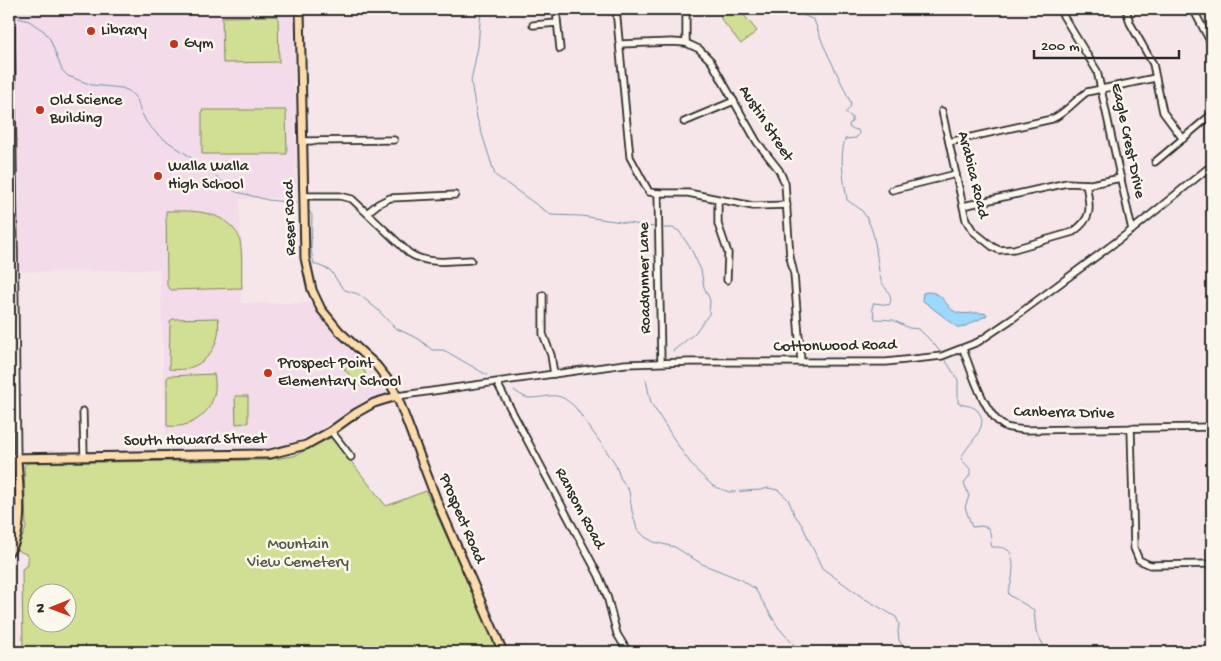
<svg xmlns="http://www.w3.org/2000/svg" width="1221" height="661" font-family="'Gochi Hand',sans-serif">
  <rect width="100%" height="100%" fill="#f6e6ea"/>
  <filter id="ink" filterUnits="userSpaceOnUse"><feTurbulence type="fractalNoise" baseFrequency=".02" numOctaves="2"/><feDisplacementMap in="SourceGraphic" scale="10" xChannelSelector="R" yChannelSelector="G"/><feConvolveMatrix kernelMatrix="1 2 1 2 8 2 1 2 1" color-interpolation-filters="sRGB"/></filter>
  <g filter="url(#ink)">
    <!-- built -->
    <path fill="#f3dbe9" d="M17,9H293L296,197L240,199L241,303H314L322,318L331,331L368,367L385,386L386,393L362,402L316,432L294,442L268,447H166L160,269L20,272Z"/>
    <!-- green -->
    <g fill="#d0df93" stroke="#7e855f" fill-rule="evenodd">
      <path d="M720,9H739L757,31L741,44L721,19Z"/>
      <path d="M278,16L279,62L223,63L222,17Z"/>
      <path d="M202,110H286L287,154H202Z"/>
      <path d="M166,211C190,211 215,209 233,228C236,232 240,236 240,241C243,256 241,273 242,288L171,290L167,286Z"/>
      <path d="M218,318C223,349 200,374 169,369L170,321L173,319Z"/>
      <path d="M350,363L356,369L364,370L369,382L364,387L360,386L344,369Z"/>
      <path d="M214,374C221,404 198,430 167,426V378L169,376Z"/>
      <path d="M235,396H248V423L236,424Z"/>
      <path d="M332,437L386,506L426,491L499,652H23L22,569L28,565V555L17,550L26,528L24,466L27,463L266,460L294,456ZM38,594H68V624H38Z"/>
    </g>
    <!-- water -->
    <path fill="#9dd8fd" stroke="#6f93a9" d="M927,292C946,292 945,310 959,313C968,315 976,311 987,314L986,316L961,328L957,327L922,300L923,293Z"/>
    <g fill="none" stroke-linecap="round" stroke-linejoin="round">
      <!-- stream -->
      <g stroke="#6f93a9" stroke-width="1">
        <path d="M481,9L478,47L471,81L477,118L495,175L551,215L581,216L654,227"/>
        <path d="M781,9H790L814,20L823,44L851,103L850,108L845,113L852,117V122L849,124L850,128L858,130L859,134L856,138L845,139C839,159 844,180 847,200C852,204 859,207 863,212C878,233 875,257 881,280C884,289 895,295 889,305L874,303L872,307L875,319L893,320L909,328L919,329L934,344L941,353"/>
        <path d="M812,9L814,20"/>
        <path d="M18,18L29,21L44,31L50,39L62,70L68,76L92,85L122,88L129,91L137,99L140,110L147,123L158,135L189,156L199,166L210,171L231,189L237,192L268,200L296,203"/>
        <path d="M309,211L312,215L311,250L314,264L330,270L341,286L345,290L358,294L366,300L378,310L395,328L419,339L432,350H443L449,353L487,375"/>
        <path d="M664,228H673L679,231L691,249L701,270L704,287L710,300L709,314L694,334L673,351"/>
        <path d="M946,361L958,380V403C964,406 972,405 977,410C993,427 965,445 961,459L970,469V475L964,483L969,496L965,507L972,527L982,526L988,528C993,537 989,542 992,547C997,547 1004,547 1008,550C1016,556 1013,583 1008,591L1009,595L1034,610L1036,631L1047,652"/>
        <path d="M646,380L651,403L683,453L696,470L713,486L729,492L761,490L768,488L778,490L788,499L794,514L802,525L822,568L862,597L896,617L899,624L898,632L899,640L906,652"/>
        <path d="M514,390C518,393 523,397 529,398C551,398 556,389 575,407L615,463L620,477L629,491L632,511L637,529L645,537L654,542L675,547L702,564L742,580L755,589L778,627L800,652"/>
      </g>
      <!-- minor casing -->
      <g stroke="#2b2b2b" stroke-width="9">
        <g id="minor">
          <path d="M11,9L17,458"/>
          <path d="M556,9L560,49"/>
          <path d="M616,9L630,157L649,192L658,193H688L753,206L787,205"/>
          <path d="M686,9V43"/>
          <path d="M1059,9L1097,71L1132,230"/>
          <path d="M1126,9L1130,23L1153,64L1163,112L1183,139"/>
          <path d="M1193,9L1212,45"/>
          <path d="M533,25L557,23"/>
          <path d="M620,44L672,42L686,43L699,49L711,61L757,142L779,170L785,183L790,257L794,274L801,362"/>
          <path d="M942,111L966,220L973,231L993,247L999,250L1014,249L1073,232C1094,217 1090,207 1086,184"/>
          <path d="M684,122L734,101"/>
          <path d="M303,141L394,140"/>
          <path d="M949,142L1052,119C1066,113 1075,100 1087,92L1155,78"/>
          <path d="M1155,162L1212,114"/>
          <path d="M892,190L956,174"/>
          <path d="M658,193L661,362"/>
          <path d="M304,196H340L352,199L409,253C427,265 450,261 471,260"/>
          <path d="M718,200V224L728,253L727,280"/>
          <path d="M963,206L1067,183L1091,184L1121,178"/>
          <path d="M368,212L378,204L390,198L455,195"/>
          <path d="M543,295V334L551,355L554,374"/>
          <path d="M963,349C971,370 985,417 1006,427C1012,429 1020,429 1026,430L1212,427"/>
          <path d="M497,383L599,576L607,596L617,634L628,652"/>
          <path d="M397,396L625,364L690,362H886L942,356L978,342L1012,319L1132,230L1212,165"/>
          <path d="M83,411L84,456"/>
          <path d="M1131,428L1134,548L1139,560L1150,565L1212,564"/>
          <path d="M331,431L351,457"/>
        </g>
      </g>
      <!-- major casing -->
      <g stroke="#2b2b2b" stroke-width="11">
        <g id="major">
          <path d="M300,9L305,258L312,290L321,309L339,331L376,365L388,380L397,396L437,501L503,652"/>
          <path d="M9,458L270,454L306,445L331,431L356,413L374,403L397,396"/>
          <path d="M9,552C26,530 18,484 17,458"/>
        </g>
      </g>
      <!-- minor -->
      <use href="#minor" stroke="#fbf7ec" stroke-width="5.5"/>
      <!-- major -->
      <use href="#major" stroke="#fcdcac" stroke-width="7"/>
    </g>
  </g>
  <!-- markers -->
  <g fill="#c8321e" stroke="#fbf7ec" stroke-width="2">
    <circle cx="91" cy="31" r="5"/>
    <circle cx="174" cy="44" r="5"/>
    <circle cx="40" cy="110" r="5"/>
    <circle cx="158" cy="176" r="5"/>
    <circle cx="268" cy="373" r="5"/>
  </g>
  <g text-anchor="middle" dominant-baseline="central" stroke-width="5" stroke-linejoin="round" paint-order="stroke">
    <!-- poi labels -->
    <g font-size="16" fill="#2b2b2b" stroke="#fbf7ec" text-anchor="start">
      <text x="101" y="31">Library</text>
      <text x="184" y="44">Gym</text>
      <text x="50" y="101">Old Science<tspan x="50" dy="18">Building</tspan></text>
      <text x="168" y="167">Walla Walla<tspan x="168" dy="18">High School</tspan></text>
      <text x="278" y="364">Prospect Point<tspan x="278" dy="18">Elementary School</tspan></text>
    </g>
    <!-- street labels -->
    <g font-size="16" fill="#2b2b2b" stroke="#fbf7ec">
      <text transform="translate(765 124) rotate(57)">Austin Street</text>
      <text transform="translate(1127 141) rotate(78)">Eagle Crest Drive</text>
      <text transform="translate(972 175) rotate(76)">Arabica Road</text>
      <text transform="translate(291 218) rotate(-92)">Reser Road</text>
      <text transform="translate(646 278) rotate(-91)">Roadrunner Lane</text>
      <text transform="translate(835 347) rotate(-1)">Cottonwood Road</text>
      <text transform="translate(1064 414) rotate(1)">Canberra Drive</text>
      <text transform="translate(195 441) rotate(-1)">South Howard Street</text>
      <text transform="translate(579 509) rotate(62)">Ransom Road</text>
      <text transform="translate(461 519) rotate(67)">Prospect Road</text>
    </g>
    <!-- park labels -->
    <g font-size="16" fill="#545845" stroke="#fbf7ec">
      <text x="298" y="545">Mountain<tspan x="298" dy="18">View Cemetery</tspan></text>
    </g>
  </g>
  <!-- margin -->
  <rect width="1221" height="661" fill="none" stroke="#fbf7ec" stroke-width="30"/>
  <rect x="15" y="15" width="1191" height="631" fill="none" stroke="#2b2b2b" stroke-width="2" filter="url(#ink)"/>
  <!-- north arrow -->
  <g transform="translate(52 608) rotate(269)"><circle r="24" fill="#fbf7ec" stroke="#a8a59f"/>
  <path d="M0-4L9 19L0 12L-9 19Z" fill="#c8321e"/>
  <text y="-8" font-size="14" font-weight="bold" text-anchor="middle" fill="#2b2b2b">N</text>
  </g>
  <!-- scale -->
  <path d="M1034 50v8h145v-8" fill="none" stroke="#2b2b2b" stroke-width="2.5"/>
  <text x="1041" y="50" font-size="15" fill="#2b2b2b" stroke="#fbf7ec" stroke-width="4" paint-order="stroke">200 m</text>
</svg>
